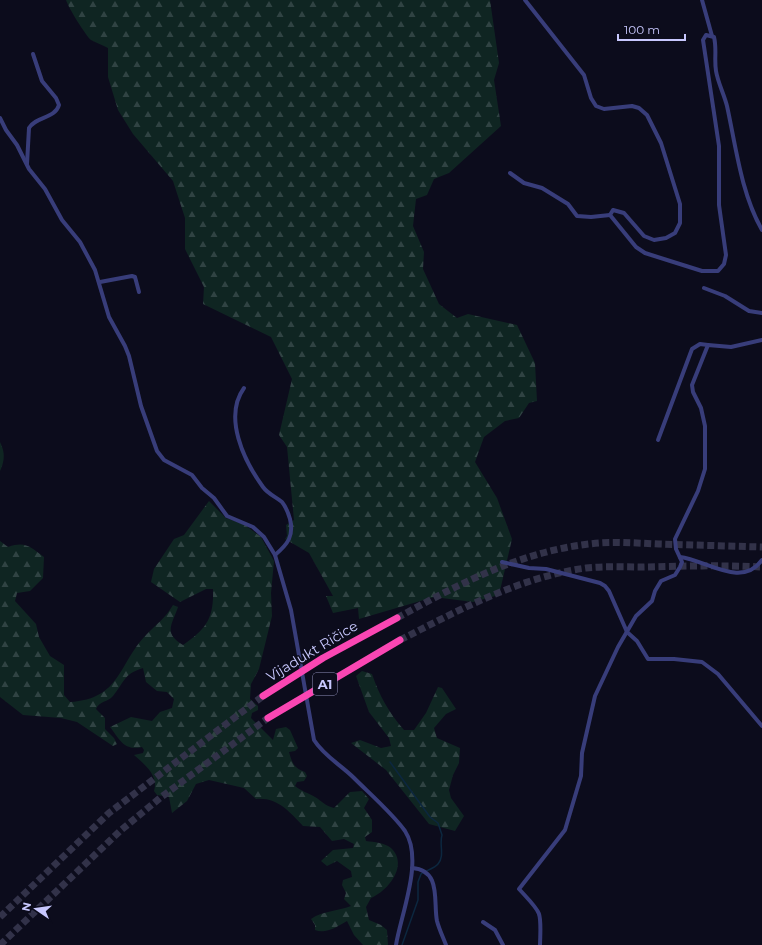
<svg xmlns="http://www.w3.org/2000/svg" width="762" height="945" font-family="Montserrat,sans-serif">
  <defs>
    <pattern id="forest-firs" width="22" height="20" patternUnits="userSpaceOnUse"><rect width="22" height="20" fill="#0f2522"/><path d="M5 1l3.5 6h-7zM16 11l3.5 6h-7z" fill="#304343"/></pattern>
  </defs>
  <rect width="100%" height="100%" fill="#0c0c1c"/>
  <!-- forest -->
  <g fill="url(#forest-firs)">
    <path d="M66,0H490L499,63L494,80L501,126L449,173L434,179L427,195L416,199L413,226L424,252L423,269L439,304L457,318L468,314L517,325L535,363L537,401L529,403L519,418L505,421L484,437L475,462L497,498L512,539L499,595L473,602L434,597L359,619L358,608L333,613L326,596H333L309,553L285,539L287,536L286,525L294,520L287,447L279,435L292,379L271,337L203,304L204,287L185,249V218L173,181L133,134L118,110L108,77V48C103,45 96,43 91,40C86,36 68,7 66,0Z"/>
    <path d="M0,442C5,452 5,460 0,471Z"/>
    <path d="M209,501L226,518L245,525L261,537L274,561L271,593L272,616L259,669L251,684L250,699L258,706V710L252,713L251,718L273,740L276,729L286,727L290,730L298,748L295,751L289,752C292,763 294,768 305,772L307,776L304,781L297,782L295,786C301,791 308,793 315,797C322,801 325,806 334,808L350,792L362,791L369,799L364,808L372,820V832L365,837L366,841C374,842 385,843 391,848C409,865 388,891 371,898L366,907L369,920L381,925L387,930L388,945H363L354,935L347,921C337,927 326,934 315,930V925L311,919C322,911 338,911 351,906L344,899L346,893L342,885L343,880L352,877L351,871L337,861L327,866L321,861L333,850L353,848L354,844L344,839L332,841L320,827L303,826C289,811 277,797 256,799L244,788L209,780L196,784L187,801L172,813L169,797L157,795L154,791C159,775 144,764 134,755L143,753L144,750L142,747C124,751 120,740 110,727L131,717L152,721L160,712L172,708L174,699L167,692L157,691L146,682L143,668C123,674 124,683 113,696C108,702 99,701 96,709L105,718V729L114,738L117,744L113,746L77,722L61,718L23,715L0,697V541L8,547C26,541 30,547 44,557L43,578L30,591L17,593L15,601L36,624L39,637L50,656L64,665V695L70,702C121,699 118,664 146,635C156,624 165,619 173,605L178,607C172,625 163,633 183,645C206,629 214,619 213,589H206L180,602L151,582L154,569L174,539L184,535Z"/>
    <path d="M362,671L372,674C379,695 389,713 404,730H414L426,713L438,687L442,688L456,709L446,714L434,728L437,738L460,748L459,763L453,775L449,790L451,798L464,816L455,831L429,824L386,770L351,743L360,740L381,748L391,746L389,738L369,712L356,676Z"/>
  </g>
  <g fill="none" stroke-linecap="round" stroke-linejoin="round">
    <!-- stream -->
    <path stroke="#0c273f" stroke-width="1.5" d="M390,762L430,817L438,823L442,835C439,844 445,856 438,864C435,868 425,871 421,874L418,882V900L402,945"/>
    <!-- motorway-tunnel -->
    <g stroke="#323249" stroke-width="7" stroke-dasharray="7 3.5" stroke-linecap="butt">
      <path d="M397,618C457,585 519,552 589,544C612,541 635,543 659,544C693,545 728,546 762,547"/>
      <path d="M400,640C459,610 520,577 586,568C605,566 625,567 644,567C683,566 723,565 762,567"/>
      <path d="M0,917L109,813L263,696"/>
      <path d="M0,945L120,831L160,798L268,718"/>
    </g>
    <!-- minor -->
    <g stroke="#383d7a" stroke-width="4">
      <path d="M525,0L584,75L591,98L596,106L604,109L632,106L639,108L647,115L661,143L680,204V223L675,233L666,238L654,240L644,236L624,213L613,210L610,215L636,247L645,253L702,271H718L724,264L726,255L719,205V146L703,40L706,35L714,37C717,49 714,59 716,71C718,83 724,94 727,106C736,147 741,193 762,230"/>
      <path d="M702,0L712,36"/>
      <path d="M0,118L6,130L17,145L29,169L45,189L62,220L80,242L95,270L109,317L125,346L129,356L141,406L157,451L164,460L192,475L202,488L214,498L227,516L253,527L264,537L275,555L291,610L314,740C324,756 341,765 354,778C369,793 393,814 405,831C424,860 401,914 396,945"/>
      <path d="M27,164L29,128C36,116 55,119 59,105L56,98L42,81L33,54"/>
      <path d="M510,173L524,183L542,188L568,204L577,216L591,217L610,215"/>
      <path d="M100,282L132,276L135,277L139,292"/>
      <path d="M704,288L725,296L749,311L762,313"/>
      <path d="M244,388C223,417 244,461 263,487C268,494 276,497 282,502C286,507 288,512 290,519C294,536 288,544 275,555"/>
      <path d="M658,440L692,349L700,344L708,345"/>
      <path d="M680,557C706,560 742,589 762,560"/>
      <path d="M502,562L529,568L546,569L600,583L605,586L609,591L627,632L637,641L648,659H674L702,662L718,674L762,726"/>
      <path d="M412,868C442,870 433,902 437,921C439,929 443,937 446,945"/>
      <path d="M483,922L495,930L503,945"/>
      <path d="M540,945C541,910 543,915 519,889L565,830L581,776L582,753L595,696L618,647L636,616L652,601L655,591L661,581L675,575L680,567L682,562L676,549L675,539L698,491L705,469V426L701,408L693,392L692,385L708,345L731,347L762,340"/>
    </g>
    <!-- motorway -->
    <g stroke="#fa46b3" stroke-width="7">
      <path d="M263,696L323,658L397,618"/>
      <path d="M268,718L400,640"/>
    </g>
  </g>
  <g text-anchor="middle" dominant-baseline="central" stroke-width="3" stroke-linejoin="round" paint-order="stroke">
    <!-- shield labels -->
    <rect fill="#0c0c1c" stroke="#9090ba" stroke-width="1" x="313" y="673" width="24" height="22" rx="3"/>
    <g font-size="13" font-weight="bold" fill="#c8c8fe">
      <text x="325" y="684">A1</text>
    </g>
    <!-- street labels -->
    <g font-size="14" fill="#c8c8fe" stroke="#0c0c1c">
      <text transform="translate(312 651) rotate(-31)">Vijadukt Ričice</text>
    </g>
  </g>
  <!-- north arrow -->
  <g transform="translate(36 909) rotate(283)" stroke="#0c0c1c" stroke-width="3" paint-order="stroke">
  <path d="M0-3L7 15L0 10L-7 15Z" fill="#c8c8fe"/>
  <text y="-6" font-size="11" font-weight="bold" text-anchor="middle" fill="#c8c8fe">N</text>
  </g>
  <!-- scale -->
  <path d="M618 34v6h67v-6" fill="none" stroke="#c8c8fe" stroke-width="2"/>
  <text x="624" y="34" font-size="12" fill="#c8c8fe" stroke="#0c0c1c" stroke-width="3" paint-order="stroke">100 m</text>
</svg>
